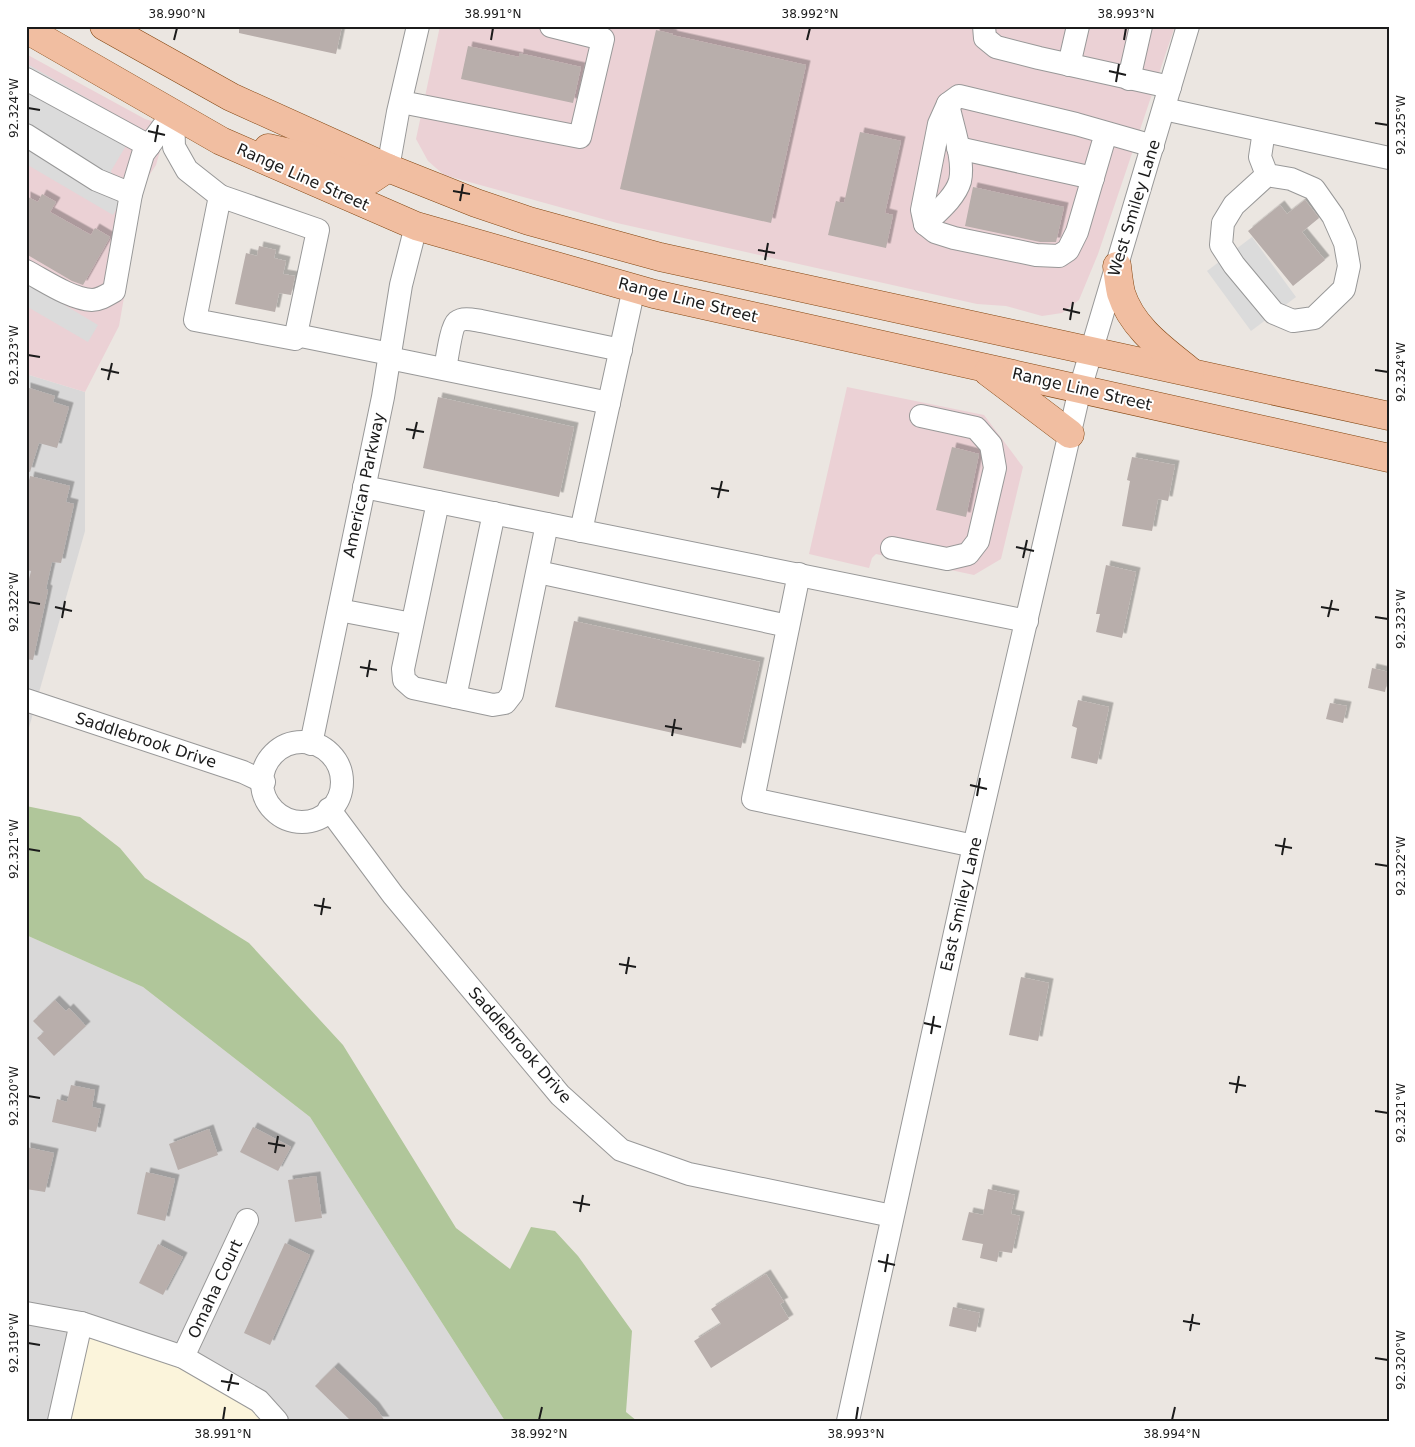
<svg xmlns="http://www.w3.org/2000/svg" width="1415" height="1447" font-family="'DejaVu Sans',sans-serif">
  <defs>
    <filter id="shadow"><feDropShadow dx="4.5" dy="-4.5" stdDeviation="0" flood-color="#0004"/></filter>
  </defs>
  <rect width="100%" height="100%" fill="#ebe6e1"/>
  <!-- residential -->
  <g fill="#d9d8d8">
    <path d="M26,374L85,392V531L26,738Z"/>
    <path d="M26,935L143,987L310,1117L505,1421H26Z"/>
  </g>
  <!-- commercial -->
  <g fill="#ebd1d5">
    <path d="M440,26H1175L1098,254L1079,300L1062,313L1042,316L1006,306L977,304L617,223L444,175L428,161L416,139Z"/>
    <path d="M26,54L145,119L167,126L156,165L144,183L119,326L85,392L26,374Z"/>
    <path d="M847,387L984,415L1023,467L1001,559L974,575L876,554L872,558L869,568L809,554Z"/>
  </g>
  <!-- education -->
  <path fill="#fbf4db" d="M81,1323L155,1347L274,1421H59Z"/>
  <!-- forest -->
  <path fill="#b0c69a" d="M26,806L80,817L120,848L145,878L249,943L343,1045L456,1228L510,1269L531,1227L555,1231L578,1256L632,1331L626,1412L637,1421H505L310,1117L143,987L26,935Z"/>
  <!-- parking -->
  <g fill="#dbdbdb">
    <path d="M29,65L137,127L111,171L122,199L113,215L26,164V70Z"/>
    <path d="M1252,237L1296,297L1251,331L1207,271Z"/>
    <path d="M26,282L98,325L88,342L26,306Z"/>
  </g>
  <!-- building -->
  <g fill="#b8aeab" filter="url(#shadow)">
    <path d="M239,26H342L336,54L239,33Z"/>
    <path d="M656,30L673,34L672,35L806,65L771,223L620,189Z"/>
    <path d="M468,46L519,57V53L581,67L573,103L461,79Z"/>
    <path d="M860,132L901,141L885,213L893,215L886,248L828,235L836,201L844,203Z"/>
    <path d="M973,187L1064,207L1056,242H1040L965,226Z"/>
    <path d="M42,194L56,202L50,212L91,235L95,228L110,237L83,285L72,281L26,254V196L38,202Z"/>
    <path d="M1305,200L1319,218L1302,232L1325,260L1293,286L1248,231L1280,205L1287,214Z"/>
    <path d="M259,246L276,250L274,258L286,261L283,274L295,276L291,295L279,293L275,312L235,304L246,253L257,256Z"/>
    <path d="M26,387L55,396L53,402L69,407L57,448L39,443L30,472L26,471Z"/>
    <path d="M438,397L574,427L559,497L423,468Z"/>
    <path d="M952,447L979,454L966,517L936,510Z"/>
    <path d="M1132,457L1175,465L1168,501L1158,499L1152,531L1122,526L1130,481L1127,480Z"/>
    <path d="M30,476L70,486L66,502L74,504L61,563L52,562L46,589L48,590L33,660L26,659V591L31,571L26,570V494Z"/>
    <path d="M1106,565L1136,572L1122,638L1096,632L1100,614H1096Z"/>
    <path d="M574,621L760,662L741,748L555,707Z"/>
    <path d="M1372,668L1389,672L1385,692L1368,688Z"/>
    <path d="M1078,700L1109,707L1097,764L1071,758L1077,728L1072,726Z"/>
    <path d="M1330,703L1347,706L1343,723L1326,719Z"/>
    <path d="M1021,977L1049,983L1038,1041L1009,1035Z"/>
    <path d="M55,1000L66,1011L69,1008L86,1026L54,1056L37,1038L44,1032L33,1021Z"/>
    <path d="M71,1085L95,1090L92,1107L101,1109L96,1132L52,1122L57,1099L67,1102Z"/>
    <path d="M253,1127L291,1147L278,1171L240,1152Z"/>
    <path d="M209,1129L218,1155L178,1170L169,1144Z"/>
    <path d="M26,1147L54,1153L45,1192L26,1189Z"/>
    <path d="M146,1172L175,1179L165,1221L137,1214Z"/>
    <path d="M316,1176L322,1218L295,1222L288,1180Z"/>
    <path d="M988,1189L1015,1195L1011,1214L1020,1216L1012,1253L999,1251L997,1262L980,1258L983,1244L962,1240L969,1212L983,1215Z"/>
    <path d="M285,1243L310,1255L270,1345L244,1333Z"/>
    <path d="M158,1244L183,1257L163,1295L139,1283Z"/>
    <path d="M766,1274L784,1302L780,1304L789,1319L711,1368L694,1341L721,1324L711,1309Z"/>
    <path d="M953,1307L980,1313L976,1332L949,1326Z"/>
    <path d="M334,1367L375,1407L385,1421H351L315,1386Z"/>
  </g>
  <g fill="none" stroke-linecap="round" stroke-linejoin="round">
    <!-- minor casing -->
    <g stroke="#989898" stroke-width="24">
      <g id="minor">
        <path d="M984,26L985,38L996,47L1039,58L1170,87"/>
        <path d="M1069,65L1078,26"/>
        <path d="M26,79L149,146"/>
        <path d="M1129,79L1141,26"/>
        <path d="M401,102L580,137L603,39L551,26"/>
        <path d="M1164,109L1389,158"/>
        <path d="M173,113L174,147L187,170L220,196"/>
        <path d="M1264,131L1260,157L1267,175L1291,179L1314,189L1333,216L1345,243L1349,266L1344,289L1314,318L1293,321L1274,313L1234,265L1221,245L1223,223L1234,205L1267,175"/>
        <path d="M1106,133L1077,232L1068,250L1059,256L1036,255L954,238L935,232L925,224L922,210L939,124L948,104L959,96L1076,124L1153,146"/>
        <path d="M26,135L97,180L131,194"/>
        <path d="M958,148L1093,178"/>
        <path d="M388,168L398,112L418,26"/>
        <path d="M220,196L318,230L295,339L195,320Z"/>
        <path d="M925,224C937,212 955,198 960,181C965,160 952,125 948,104"/>
        <path d="M26,271C45,281 71,299 92,300C100,300 107,295 114,291L131,194L143,154L173,113"/>
        <path d="M296,335L390,354"/>
        <path d="M389,358L609,403"/>
        <path d="M445,369C447,359 451,327 457,322C463,317 474,320 481,321L621,350"/>
        <path d="M364,487L1027,621"/>
        <path d="M438,502L403,669L404,680L413,688L493,705L505,703L512,694L547,524"/>
        <path d="M581,531L634,288"/>
        <path d="M892,548L947,559L968,554L978,541L995,468L991,445L976,428L921,416"/>
        <path d="M538,572L788,626"/>
        <path d="M799,574L753,799L974,846"/>
        <path d="M339,610L412,624"/>
        <path d="M455,697L494,513"/>
        <path d="M26,700L243,772L264,782"/>
        <circle cx="302" cy="782" r="40"/>
        <path d="M311,744L383,397L401,285L416,226"/>
        <path d="M329,809L393,895L560,1095L621,1150L689,1174L892,1216"/>
        <path d="M26,1313L81,1323L183,1357L259,1401L277,1421"/>
        <path d="M183,1357L247,1220"/>
        <path d="M59,1421L81,1323"/>
        <path d="M848,1421L974,846L1080,389L1188,26"/>
      </g>
    </g>
    <!-- major casing -->
    <g stroke="#824510" stroke-width="29">
      <g id="major">
        <path d="M104,26L231,97L388,168L476,203L529,221L660,257L1389,416"/>
        <path d="M26,29L221,141L416,226L654,294L1389,458"/>
        <path d="M268,148L307,157L357,179L370,180L388,168"/>
        <path d="M1117,266C1118,275 1119,284 1121,293C1132,328 1163,349 1190,371"/>
        <path d="M988,372L1070,434"/>
      </g>
    </g>
    <!-- minor -->
    <use href="#minor" stroke="#fff" stroke-width="22"/>
    <!-- major -->
    <use href="#major" stroke="#f1bea1" stroke-width="28"/>
  </g>
  <!-- ticks -->
  <path fill="none" stroke="#1b1b1b" stroke-width="2" d="M174,40L177,28M491,40L493,28M807,40L810,28M1124,40L1126,28M1109,71L1126,75M1116,82L1119,64M28,108L40,110M1375,123L1388,125M148,131L165,135M155,142L158,125M453,191L470,194M460,201L463,184M758,250L775,253M765,260L768,243M1063,309L1080,313M1070,320L1073,302M28,355L40,357M101,369L119,373M1375,370L1388,372M108,380L112,363M406,429L424,432M413,439L417,422M711,488L729,491M718,498L722,481M1016,547L1034,551M1023,558L1027,540M28,602L40,604M55,607L72,611M1321,607L1339,610M1328,617L1332,600M1375,617L1388,619M62,618L65,601M360,667L377,670M367,677L370,660M665,726L682,729M672,736L675,719M970,785L987,789M977,796L980,778M1275,845L1292,848M28,849L40,851M1282,855L1285,838M1375,864L1388,866M314,905L331,908M321,915L324,898M619,964L636,967M626,974L629,957M924,1023L941,1027M931,1034L934,1016M1229,1083L1246,1086M1236,1093L1239,1076M28,1096L40,1098M1375,1111L1388,1113M268,1143L285,1146M275,1153L278,1136M573,1202L590,1205M580,1212L583,1195M878,1261L895,1265M885,1272L888,1254M1183,1321L1200,1324M1190,1331L1193,1314M28,1343L40,1345M1375,1358L1388,1360M221,1381L239,1384M228,1391L232,1374M223,1420L225,1407M539,1420L542,1407M856,1420L858,1407M1172,1420L1175,1407"/>
  <g text-anchor="middle" dominant-baseline="central" stroke-width="4" stroke-linejoin="round" paint-order="stroke">
    <!-- street labels -->
    <g font-size="16" fill="#1b1b1b" stroke="#fff">
      <text transform="translate(303 177) rotate(24)">Range Line Street</text>
      <text transform="translate(1134 208) rotate(-73)">West Smiley Lane</text>
      <text transform="translate(688 300) rotate(14)">Range Line Street</text>
      <text transform="translate(1082 389) rotate(13)">Range Line Street</text>
      <text transform="translate(364 485) rotate(-78)">American Parkway</text>
      <text transform="translate(146 740) rotate(18)">Saddlebrook Drive</text>
      <text transform="translate(961 904) rotate(-77)">East Smiley Lane</text>
      <text transform="translate(520 1045) rotate(49)">Saddlebrook Drive</text>
      <text transform="translate(215 1289) rotate(-65)">Omaha Court</text>
    </g>
  </g>
  <!-- border -->
  <rect width="1415" height="1447" fill="none" stroke="#ffffff" stroke-width="55"/>
  <rect x="28" y="28" width="1360" height="1392" fill="none" stroke="#1b1b1b" stroke-width="2"/>
  <g font-size="12" text-anchor="middle" fill="#1b1b1b">
    <text x="177" y="18">38.990°N</text>
    <text x="493" y="18">38.991°N</text>
    <text x="810" y="18">38.992°N</text>
    <text x="1126" y="18">38.993°N</text>
    <text transform="translate(14 108) rotate(-90)" y="4">92.324°W</text>
    <text transform="translate(1401 125) rotate(-90)" y="4">92.325°W</text>
    <text transform="translate(14 355) rotate(-90)" y="4">92.323°W</text>
    <text transform="translate(1401 372) rotate(-90)" y="4">92.324°W</text>
    <text transform="translate(14 602) rotate(-90)" y="4">92.322°W</text>
    <text transform="translate(1401 619) rotate(-90)" y="4">92.323°W</text>
    <text transform="translate(14 849) rotate(-90)" y="4">92.321°W</text>
    <text transform="translate(1401 866) rotate(-90)" y="4">92.322°W</text>
    <text transform="translate(14 1096) rotate(-90)" y="4">92.320°W</text>
    <text transform="translate(1401 1113) rotate(-90)" y="4">92.321°W</text>
    <text transform="translate(14 1343) rotate(-90)" y="4">92.319°W</text>
    <text transform="translate(1401 1360) rotate(-90)" y="4">92.320°W</text>
    <text x="223" y="1438">38.991°N</text>
    <text x="539" y="1438">38.992°N</text>
    <text x="856" y="1438">38.993°N</text>
    <text x="1172" y="1438">38.994°N</text>
  </g>
</svg>
